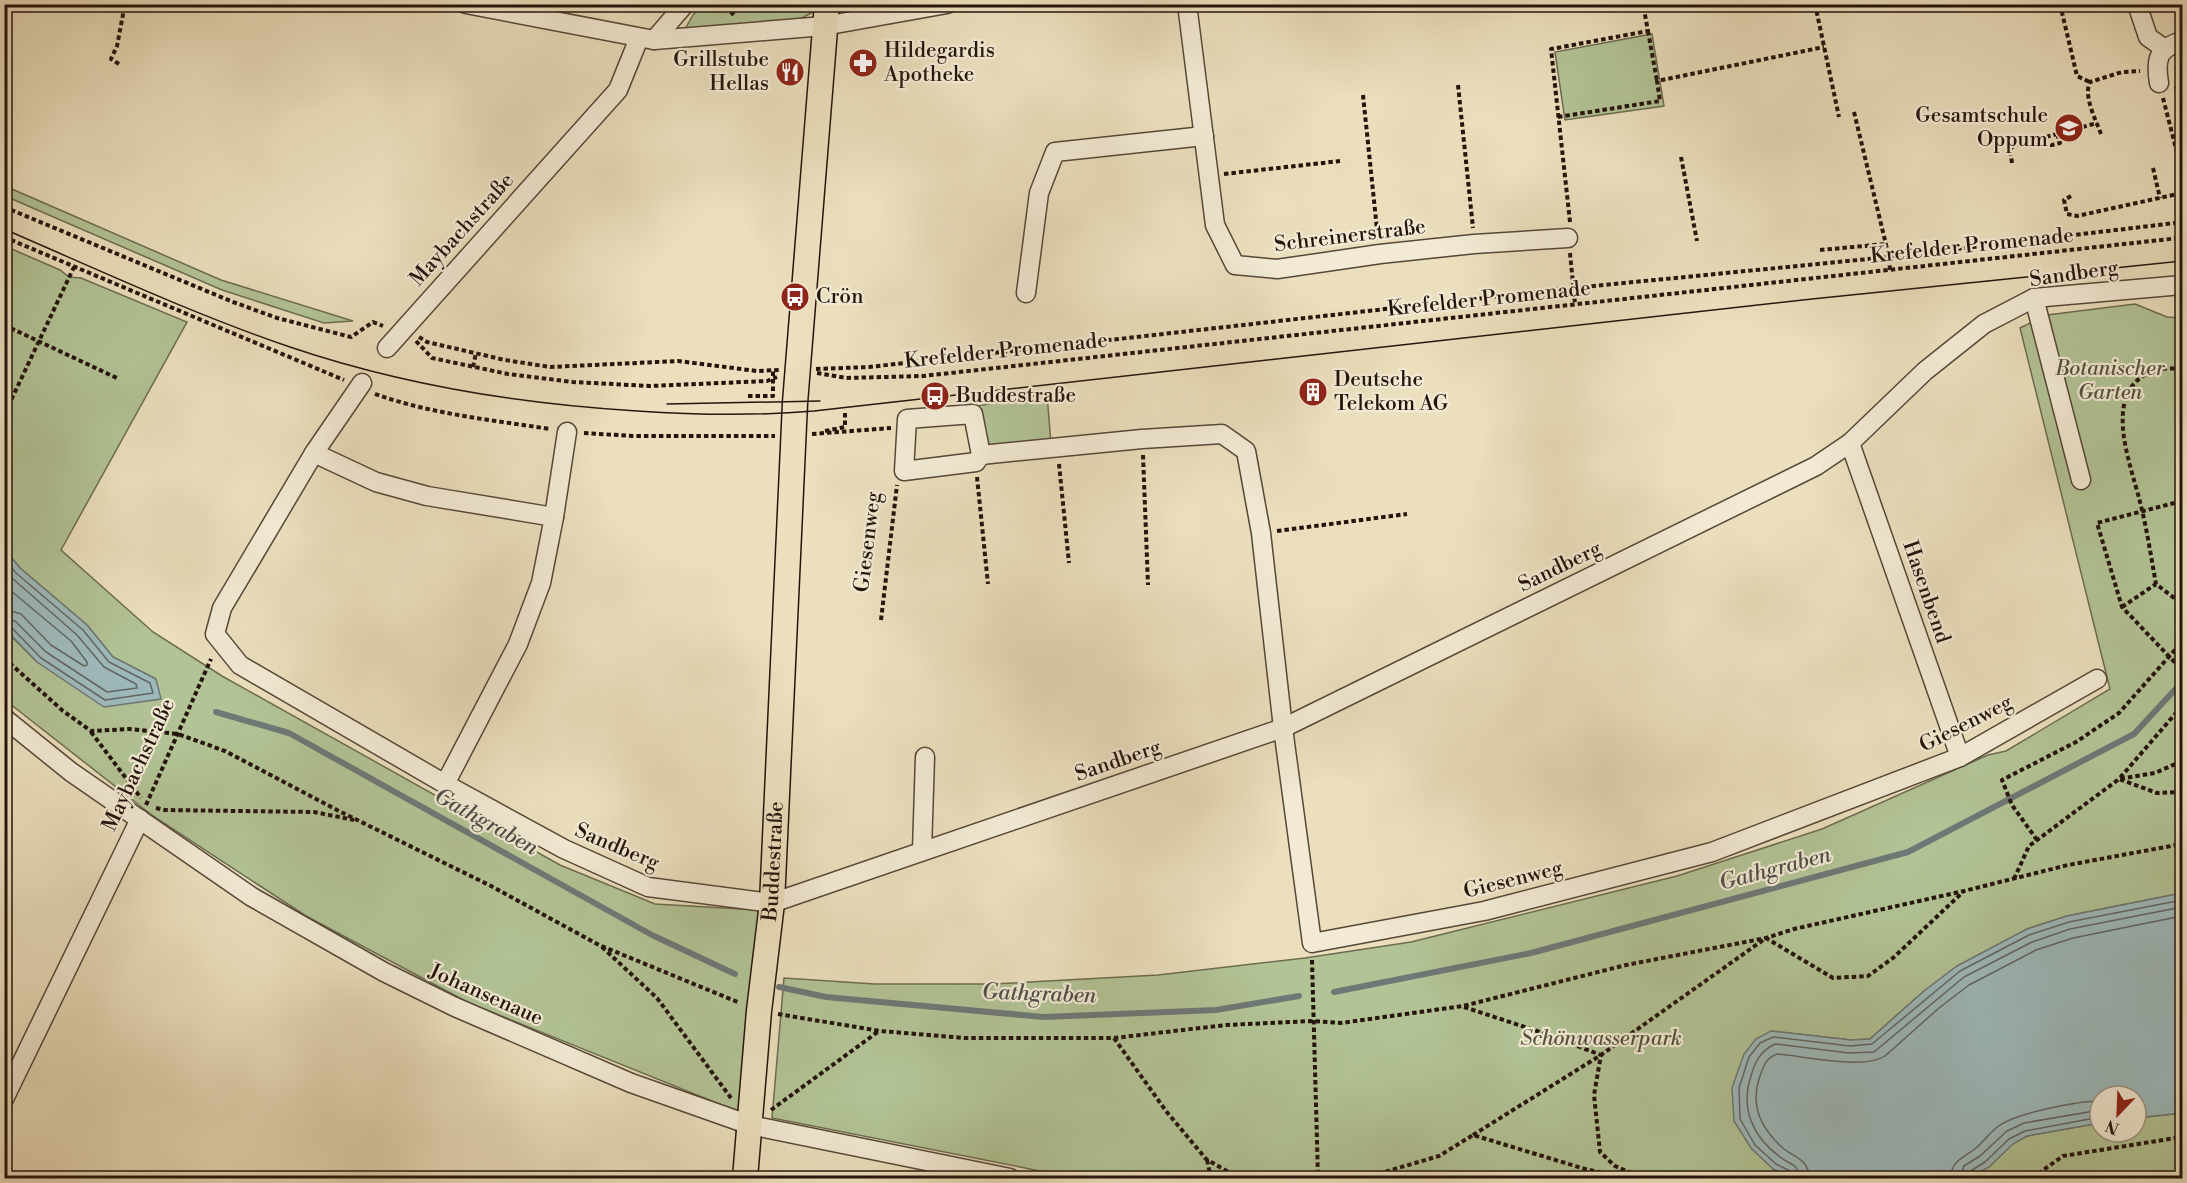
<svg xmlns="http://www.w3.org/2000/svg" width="2187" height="1183" font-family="'Libre Bodoni',serif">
  <rect width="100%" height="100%" fill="#ebdfbd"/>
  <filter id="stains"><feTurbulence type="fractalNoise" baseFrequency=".00333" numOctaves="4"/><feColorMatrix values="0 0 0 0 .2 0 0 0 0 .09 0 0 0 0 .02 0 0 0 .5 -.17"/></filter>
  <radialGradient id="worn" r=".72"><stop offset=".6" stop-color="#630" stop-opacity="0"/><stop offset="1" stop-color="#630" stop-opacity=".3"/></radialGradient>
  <!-- green -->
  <g fill="#b2c395" stroke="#6c6c51" stroke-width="1.5">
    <path d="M725,4L817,5L815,11L800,19L684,31L693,15L703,5L723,6Z"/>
    <path d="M1652,34L1664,106L1565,120L1555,52Z"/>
    <path d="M5,186L221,280L353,321L324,323L222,290L5,196Z"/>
    <path d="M5,246L60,270L69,277L81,278L187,322L61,550L153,632L222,676L560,865L655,904L759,910L744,1114L469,1003L306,916L153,816L5,700L4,629L37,662L156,679L113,657L87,625L20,568L5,550Z"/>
    <path d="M2135,304L2167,317L2182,318V893L2067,916L2027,929L1924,991L1870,1039L1851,1040L1772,1031L1773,1169L1792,1178H1076L772,1118L784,978L875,984H993L1158,975L1305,958L1411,942L1677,876L1822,829L1988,755L2006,751L2110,689L2020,328L2047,315Z"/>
    <path d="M1047,394L1051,444L986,451L977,406Z"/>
    <path d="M2182,1113V1178H1969L1989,1167L2013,1143L2027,1136L2100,1123V1132H2136V1118Z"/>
  </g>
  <!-- water -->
  <g fill="#9ebabc" stroke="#6e7876" stroke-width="1.5">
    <path d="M5,550L20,568L87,625L113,657L156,679L161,699L104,707L37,662L5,629Z"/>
    <path d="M2182,893V1113L2136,1118V1096H2100V1123L2027,1136L2013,1144L1989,1167L1969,1178H1792L1773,1169L1751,1148L1734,1121L1732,1088L1744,1054L1756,1039L1771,1031L1851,1040L1870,1039L1924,991L1957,966L2027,929L2067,916Z"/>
  </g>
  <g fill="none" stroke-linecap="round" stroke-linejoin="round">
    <!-- shore -->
    <g stroke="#626764" stroke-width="1.5">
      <path d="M4,559L16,573L83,630L109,662L150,683L153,693L105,700L41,658L11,627L4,625"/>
      <path d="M4,571L77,635L104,667L136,684L137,688L107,692L46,652L15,621L4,618"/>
      <path d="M4,585L71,641L87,662V665L84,666L51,645L21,614L4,609"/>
      <path d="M1793,1178L1790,1171L1776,1164L1755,1145L1740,1119L1739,1088L1749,1057L1760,1043L1773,1037L1850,1046L1872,1044L1960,971L2029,935L2069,922L2182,900"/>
      <path d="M1800,1178L1796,1167C1791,1163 1785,1161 1780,1157C1753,1137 1740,1109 1751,1076C1755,1062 1760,1051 1775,1044L1849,1053L1874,1052L1964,977L2032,942L2070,929L2182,907"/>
      <path d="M1809,1178C1809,1160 1796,1158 1784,1149C1762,1130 1750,1107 1759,1079C1763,1068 1765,1058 1777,1054C1803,1056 1864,1070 1885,1056L1939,1008L1969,985L2036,950L2073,938L2182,916"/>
      <path d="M1951,1178C1951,1160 1964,1158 1976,1148C1984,1141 1991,1131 2000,1125C2017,1113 2078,1101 2100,1101"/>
      <path d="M1960,1178L1964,1166L1980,1156L2007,1131L2024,1123L2100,1110"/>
      <path d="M1967,1178L1969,1172L1985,1162L2009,1139L2025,1131L2100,1117"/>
    </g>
    <!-- stream -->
    <g stroke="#6e7876" stroke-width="6">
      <path d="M216,712L289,733L652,935L735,974"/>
      <path d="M779,987L826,997L1044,1017L1216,1010L1299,996"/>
      <path d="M1334,992L1531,953L1908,852L2134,734L2182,682"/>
    </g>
    <!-- minor casing -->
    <g stroke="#564739" stroke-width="21">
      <g id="minor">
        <path d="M466,4L654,40L824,26L947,4"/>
        <path d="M1187,4L1215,225L1235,265L1277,269L1380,254L1474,244L1568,238"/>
        <path d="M2137,4L2148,37L2165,49"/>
        <path d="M654,40L685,4"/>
        <path d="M2159,83C2155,59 2158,48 2182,41"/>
        <path d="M1026,293L1039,193L1055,152L1204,136"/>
        <path d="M2034,298L2081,480"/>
        <path d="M387,348L618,90L639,38"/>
        <path d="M362,383L314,453L222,608L215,634L240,665L445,784L564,849L648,887L772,903L1283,728L1816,466L1850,443L1925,371L1984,324L2034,298L2182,285"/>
        <path d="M973,414L981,455L976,462L904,471L907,419Z"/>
        <path d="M1850,443L1960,757"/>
        <path d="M314,453L376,482L427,496L554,517"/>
        <path d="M981,455L1142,439L1222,434L1246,451L1261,533L1283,728L1312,943L1484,911L1712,852L1960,757L2097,679"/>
        <path d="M4,718L71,772L252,897L384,972L455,1007L631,1083L750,1125L1010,1178"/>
        <path d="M445,784L518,644L541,583L554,517L567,432"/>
        <path d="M922,851L925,757"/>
        <path d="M4,1099L140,819"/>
      </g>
    </g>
    <!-- major casing -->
    <g stroke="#25140d" stroke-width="27">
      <g id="major">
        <path id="s1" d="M745,1178L759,1011L772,903L795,403L827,4"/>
      </g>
    </g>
    <!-- path -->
    <g stroke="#25140d" stroke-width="4" stroke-dasharray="4.5 3" stroke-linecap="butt">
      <path d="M1815,4L1839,117"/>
      <path d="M1993,4L1994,9"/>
      <path d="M2060,4L2077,76L2090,82"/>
      <path d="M731,15L741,4"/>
      <path d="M1648,31L1657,81"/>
      <path d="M119,64L111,59L117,46L125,4"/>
      <path d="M1458,85L1473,228"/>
      <path d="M2176,86L2182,115"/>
      <path d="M1363,95L1378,239"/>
      <path d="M2163,98L2182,172"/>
      <path d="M1854,112L1889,257L1890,270"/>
      <path d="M1558,117L1660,101L1657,81L1824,47"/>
      <path d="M2101,134C2096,120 2083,96 2090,82L2122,72L2140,71"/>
      <path d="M2052,147V145L2060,143L2057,134"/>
      <path d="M1681,157L1697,241"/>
      <path d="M2012,163L2010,150L2013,146L2097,123"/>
      <path d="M2153,168L2160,198"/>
      <path d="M1224,174L1340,161"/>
      <path d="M2071,196L2064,200L2067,214L2077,216L2182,193"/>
      <path d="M4,207L233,302L277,318L351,337L373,322L383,326"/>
      <path d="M1570,222L1551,49L1648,31L1643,4"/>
      <path d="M4,237L344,380"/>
      <path d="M1820,250L1886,244"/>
      <path d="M1570,253L1575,304"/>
      <path d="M4,325L119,379"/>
      <path d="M419,337L427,342L505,360L550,367L678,361L757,371L779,370"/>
      <path d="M416,341L432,358L508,374L573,382L650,386L767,381L777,377"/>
      <path d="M473,367L476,353"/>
      <path d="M2182,368C2175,369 2166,368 2159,369C2098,386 2130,461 2140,502C2147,529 2151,557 2156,584L2182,604"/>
      <path d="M816,369L869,367L1573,288L1889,257L2175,223L2182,217"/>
      <path d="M817,373L846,378L923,376L2179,238L2182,235"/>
      <path d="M375,394C431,414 492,420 550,429"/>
      <path d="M748,396H773V371"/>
      <path d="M5,413L74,267"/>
      <path d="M825,431L845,427V413"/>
      <path d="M584,433L633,436H775"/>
      <path d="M812,434L891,428"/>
      <path d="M1143,455L1148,585"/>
      <path d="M1059,464L1069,563"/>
      <path d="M977,477L988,584"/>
      <path d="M2182,501L2097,523L2122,607L2182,670"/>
      <path d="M1277,531L1407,514"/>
      <path d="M2122,607L2156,584"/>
      <path d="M881,620L897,485"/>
      <path d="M4,658L63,711L91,731L129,729L178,734L225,751L337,810L491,886L599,945L740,1003"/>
      <path d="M2182,706L2119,779L2157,793L2182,792"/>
      <path d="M91,732L141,798"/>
      <path d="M146,805L211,659"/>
      <path d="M156,808L165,810L314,812L354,820"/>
      <path d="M2037,840L2012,805L2002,780L2076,742L2119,713L2182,642"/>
      <path d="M2014,879L2029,846L2119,779L2155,773L2182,761"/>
      <path d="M602,947L657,998L731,1098"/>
      <path d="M1312,960L1318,1178"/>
      <path d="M1464,1007L1537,1031L1601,1055L1594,1095L1600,1152L1615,1166L1643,1178"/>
      <path d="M778,1014L880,1031L965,1038H1114L1226,1025L1313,1021L1341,1023L1463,1006L1626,965L1766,938L1794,929L1964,891L2068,865L2182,844"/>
      <path d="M1114,1038L1166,1111L1206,1159L1239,1178"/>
      <path d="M771,1110L879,1031"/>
      <path d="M1473,1135L1601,1055L1766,938L1833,978L1868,976L1893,958L1963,892"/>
      <path d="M1207,1160L1211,1178"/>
      <path d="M4,1171L18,1178"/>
      <path d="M1364,1178L1439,1156L1473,1135L1585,1169L1626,1178"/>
      <path d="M2032,1178L2063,1156L2182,1137"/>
    </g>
    <!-- minor -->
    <use href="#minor" stroke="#f2ead4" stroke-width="18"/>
    <!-- major -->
    <use href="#major" stroke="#ebdfbd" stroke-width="24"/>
    <!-- tram -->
    <g stroke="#25140d" stroke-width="1.5">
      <path d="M4,229C99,270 193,314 290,347C402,385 520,404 637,411C696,415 756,416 814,411L1812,299L2182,261"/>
      <path d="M667,404L820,401"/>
    </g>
  </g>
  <!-- icons -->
  <defs>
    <g id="pharmacy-disc" transform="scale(1.5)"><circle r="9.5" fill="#8f2418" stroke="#f2ead4"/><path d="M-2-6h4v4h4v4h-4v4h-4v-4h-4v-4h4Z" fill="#fff"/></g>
    <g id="restaurant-disc" transform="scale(1.5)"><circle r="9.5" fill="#8f2418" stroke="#f2ead4"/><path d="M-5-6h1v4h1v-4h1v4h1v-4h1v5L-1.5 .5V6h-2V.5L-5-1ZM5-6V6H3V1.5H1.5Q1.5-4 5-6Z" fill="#fff"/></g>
    <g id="school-disc" transform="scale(1.5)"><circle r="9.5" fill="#8f2418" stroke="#f2ead4"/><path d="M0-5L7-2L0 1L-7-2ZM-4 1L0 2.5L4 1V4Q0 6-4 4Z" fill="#fff"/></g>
    <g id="bus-disc" transform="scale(1.5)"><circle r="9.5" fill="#8f2418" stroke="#f2ead4"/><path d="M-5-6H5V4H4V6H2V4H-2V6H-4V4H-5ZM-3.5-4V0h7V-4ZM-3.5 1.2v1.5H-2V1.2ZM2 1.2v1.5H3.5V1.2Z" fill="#fff"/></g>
    <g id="building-disc" transform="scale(1.5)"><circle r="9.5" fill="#8f2418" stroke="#f2ead4"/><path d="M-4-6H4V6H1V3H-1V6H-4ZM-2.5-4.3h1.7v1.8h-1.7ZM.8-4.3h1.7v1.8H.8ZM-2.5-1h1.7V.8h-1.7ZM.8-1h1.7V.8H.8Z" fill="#fff"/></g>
  </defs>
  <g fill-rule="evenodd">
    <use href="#pharmacy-disc" x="863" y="63"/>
    <use href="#restaurant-disc" x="790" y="72"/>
    <use href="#school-disc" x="2069" y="128"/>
    <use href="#bus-disc" x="795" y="297"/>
    <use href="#building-disc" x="1313" y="392"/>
    <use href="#bus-disc" x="935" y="396"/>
  </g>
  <g text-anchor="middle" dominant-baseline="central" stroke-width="4.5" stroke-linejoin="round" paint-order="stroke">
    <!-- poi labels -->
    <g font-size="21" fill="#25140d" stroke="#f2ead4" text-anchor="start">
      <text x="884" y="51">Hildegardis<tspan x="884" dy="24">Apotheke</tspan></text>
      <text x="769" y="60" text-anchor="end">Grillstube<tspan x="769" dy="24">Hellas</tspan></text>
      <text x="2048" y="116" text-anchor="end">Gesamtschule<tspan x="2048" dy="24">Oppum</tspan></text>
      <text x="816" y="297">Crön</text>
      <text x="1334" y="380">Deutsche<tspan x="1334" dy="24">Telekom AG</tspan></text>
      <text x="956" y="396">Buddestraße</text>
    </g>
    <!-- street labels -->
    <g font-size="21" fill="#25140d" stroke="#f2ead4">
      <text transform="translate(462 230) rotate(-48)">Maybachstraße</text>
      <text transform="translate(1350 236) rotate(-7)">Schreinerstraße</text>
      <text transform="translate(1972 246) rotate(-6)">Krefelder Promenade</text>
      <text transform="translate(2074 274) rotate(-8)">Sandberg</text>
      <text transform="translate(1489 299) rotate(-6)">Krefelder Promenade</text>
      <text transform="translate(1006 351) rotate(-6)">Krefelder Promenade</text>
      <text transform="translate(868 542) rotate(-83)">Giesenweg</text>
      <text transform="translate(1560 567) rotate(-26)">Sandberg</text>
      <text transform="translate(1926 592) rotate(71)">Hasenbend</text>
      <text transform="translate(1966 724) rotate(-27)">Giesenweg</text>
      <text transform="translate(1118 761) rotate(-19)">Sandberg</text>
      <text transform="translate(139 765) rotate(-65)">Maybachstraße</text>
      <text transform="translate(617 847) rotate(23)">Sandberg</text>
      <text stroke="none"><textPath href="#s1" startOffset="318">Buddestraße</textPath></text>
      <text transform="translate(1513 880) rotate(-14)">Giesenweg</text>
      <text transform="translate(486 995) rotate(24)">Johansenaue</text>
    </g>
    <!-- park labels -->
    <g font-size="21" font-style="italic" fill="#56513d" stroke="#f2ead4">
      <text x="2110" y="369">Botanischer<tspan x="2110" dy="24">Garten</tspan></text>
      <text x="1601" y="1039">Schönwasserpark</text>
    </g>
    <!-- water labels -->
    <g font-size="22" font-style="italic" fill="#4f4e4a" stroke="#f2ead4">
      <text transform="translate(486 822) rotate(29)">Gathgraben</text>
      <text transform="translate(1775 869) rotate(-15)">Gathgraben</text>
      <text transform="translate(1039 994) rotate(2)">Gathgraben</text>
    </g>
  </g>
  <!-- margin -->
  <rect width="2187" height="1183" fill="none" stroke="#ebdfbd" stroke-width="24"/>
  <rect x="6" y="6" width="2175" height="1171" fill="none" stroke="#25140d" stroke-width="3"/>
  <rect x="12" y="12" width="2163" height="1159" fill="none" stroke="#25140d" stroke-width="1.5"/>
  <!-- north arrow -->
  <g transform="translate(2118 1114) rotate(203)"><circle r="28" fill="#f2ead4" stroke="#a09484" stroke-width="1.5"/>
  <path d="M0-4.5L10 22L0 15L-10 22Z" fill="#8f2418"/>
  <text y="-9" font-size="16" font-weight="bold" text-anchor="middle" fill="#25140d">N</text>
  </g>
  <rect width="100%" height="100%" filter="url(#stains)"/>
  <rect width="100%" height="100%" fill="url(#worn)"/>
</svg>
